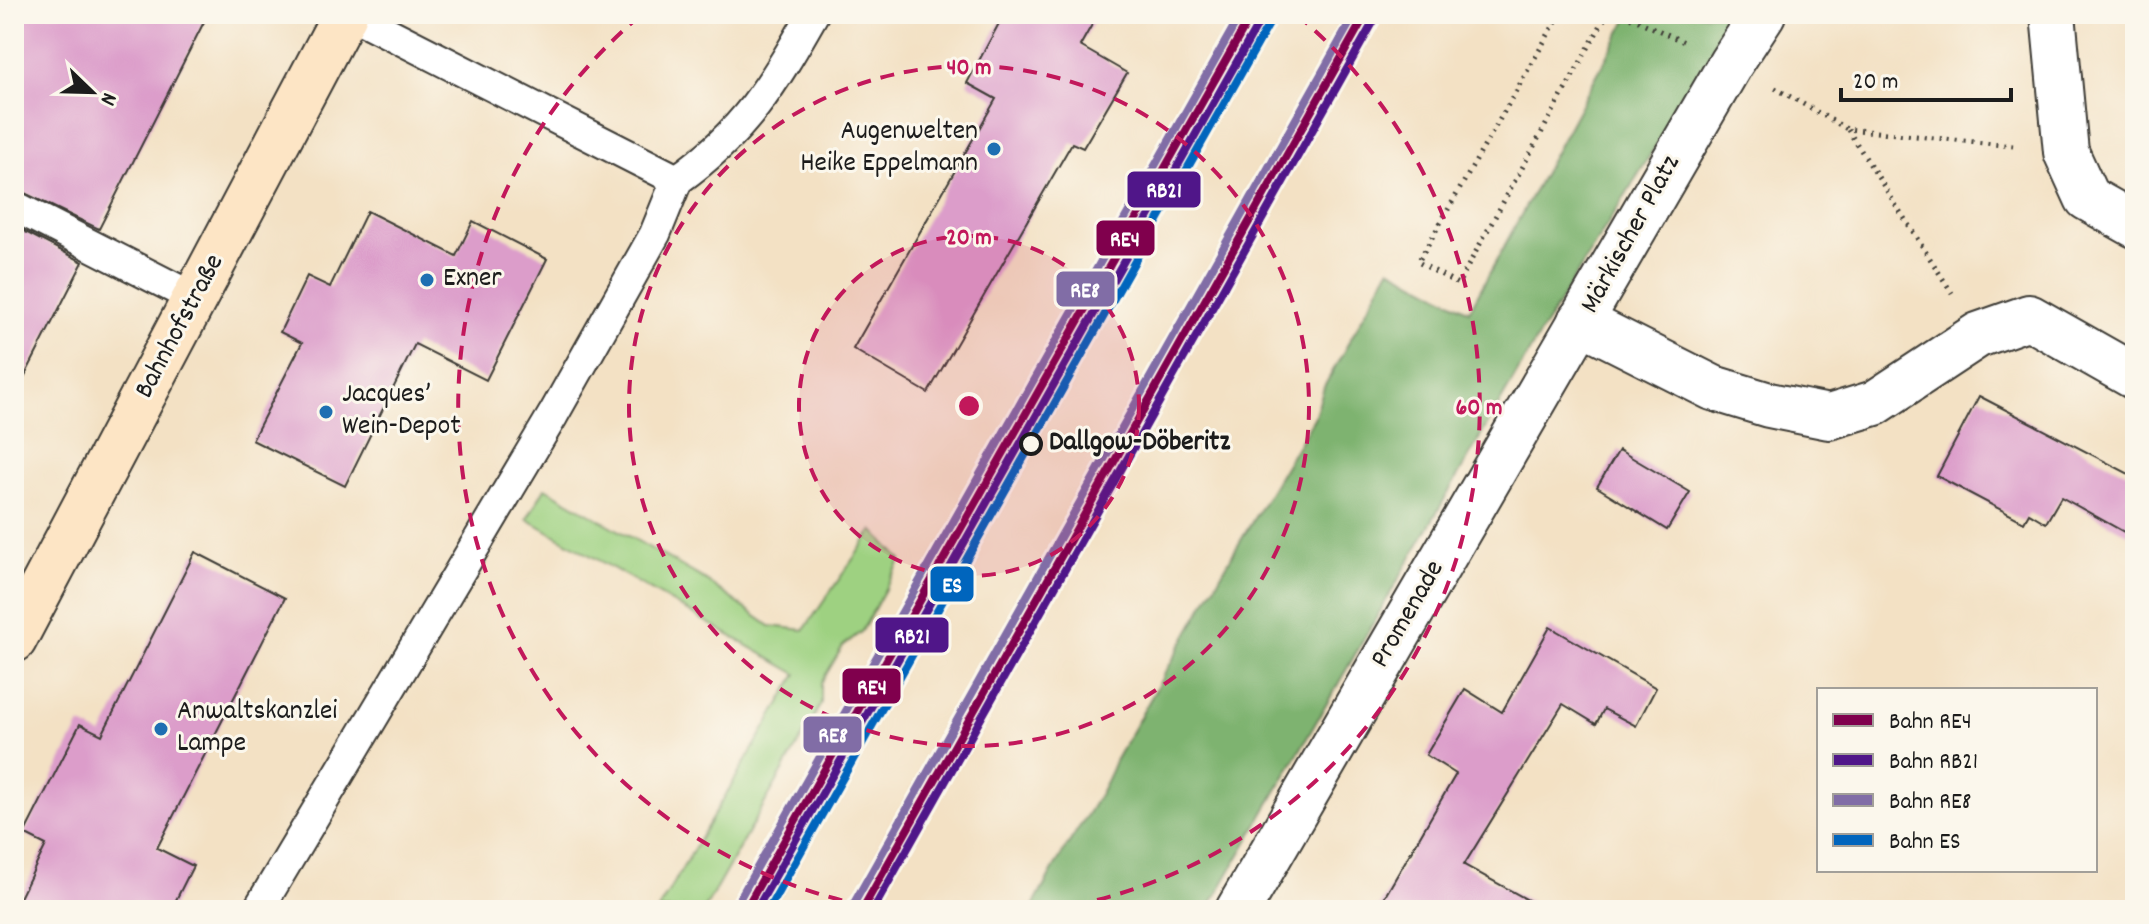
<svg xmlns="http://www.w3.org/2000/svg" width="2149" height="924" font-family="Dekko,sans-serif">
  <rect width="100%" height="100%" fill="#fbf7ec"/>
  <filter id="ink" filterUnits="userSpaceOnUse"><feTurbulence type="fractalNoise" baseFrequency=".0125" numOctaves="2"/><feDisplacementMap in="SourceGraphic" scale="16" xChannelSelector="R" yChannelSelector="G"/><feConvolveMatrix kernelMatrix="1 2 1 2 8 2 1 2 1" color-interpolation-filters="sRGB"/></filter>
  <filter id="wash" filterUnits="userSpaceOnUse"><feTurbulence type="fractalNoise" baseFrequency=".006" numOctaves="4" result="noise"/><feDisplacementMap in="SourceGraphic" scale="32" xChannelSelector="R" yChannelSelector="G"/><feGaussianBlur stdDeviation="1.8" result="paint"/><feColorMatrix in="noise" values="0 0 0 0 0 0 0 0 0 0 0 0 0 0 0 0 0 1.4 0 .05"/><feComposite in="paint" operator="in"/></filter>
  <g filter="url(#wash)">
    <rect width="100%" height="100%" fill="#f3e1c4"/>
    <!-- green -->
    <path fill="#9ed181" stroke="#5d764e" stroke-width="2" d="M545,488L704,579L770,626L804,630L873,530L901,560L862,631L843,646L821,683V704L704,910H658L797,674L527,519Z"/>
    <!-- forest -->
    <path fill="#7eb36f" stroke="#4d6846" stroke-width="2" d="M1630,14H1737L1535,342L1208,910H1031C1042,890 1053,869 1065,849C1084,820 1102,794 1115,761L1234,552L1314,418L1324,387L1390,268L1469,311Z"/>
    <g id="blocks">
      <!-- building -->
      <g fill="#dc9dca">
        <path d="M14,14H208L99,229L14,188Z"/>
        <path d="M1004,14H1098L1080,46L1127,73L1083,148L1072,143L928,393L853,349L996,99L967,83Z"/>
        <path d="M367,211L456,256L473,221L547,259L486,380L415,344L345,486L252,440L302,343L280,332L307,276L330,287Z"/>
        <path d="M14,226L83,262L14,397Z"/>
        <path d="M1979,396L2135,477V538L2061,497L2046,523L2029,513L2024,522L1937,476Z"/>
        <path d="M1619,450L1690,492L1667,530L1597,487Z"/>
        <path d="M195,552L285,598L157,848L193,866L171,910H14L46,845L24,834L80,724L102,735Z"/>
        <path d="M1550,627L1656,688L1636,726L1604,709L1596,724L1563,704L1464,865L1546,910H1377L1456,774L1426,755L1465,689L1502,712Z"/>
      </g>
    </g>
  </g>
  <g filter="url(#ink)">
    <use href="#blocks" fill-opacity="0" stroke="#3c3a35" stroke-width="2"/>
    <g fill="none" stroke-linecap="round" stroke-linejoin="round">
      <!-- lane casing -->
      <g stroke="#3c3a35" stroke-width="34">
        <g id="lane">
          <path d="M351,14L677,180C745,132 773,84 813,14"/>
          <path d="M14,206L196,299"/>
          <path d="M258,910L553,415L655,234L677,180"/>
        </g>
      </g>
      <!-- street casing -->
      <g stroke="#3c3a35" stroke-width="48">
        <g id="street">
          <path d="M2053,14L2066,152L2087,198L2135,225"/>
          <path d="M1580,321L1713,388L1769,405L1829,417L1875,403L1978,335L2029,317L2135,377"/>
          <path d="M1238,910L1731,63L1763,14"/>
        </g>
      </g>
      <!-- secondary casing -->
      <g stroke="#3c3a35" stroke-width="48">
        <path id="secondary" d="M14,640L345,14"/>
      </g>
      <!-- path -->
      <g stroke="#3c3a35" stroke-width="5" stroke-dasharray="2 6" stroke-linecap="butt">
        <path d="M1321,14L1340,24"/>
        <path d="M1560,14L1418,262L1458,284L1607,14"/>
        <path d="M1623,14L1684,42"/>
        <path d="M1775,88L1847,129L2013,146"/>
        <path d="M1848,130L1952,293"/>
      </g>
      <!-- lane -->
      <use href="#lane" stroke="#fff" stroke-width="30"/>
      <!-- street -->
      <use href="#street" stroke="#fff" stroke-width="44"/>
      <!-- secondary -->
      <use href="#secondary" stroke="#fde5c5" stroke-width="44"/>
      <!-- rail-1 casing -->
      <g stroke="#fbf7ec" stroke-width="14">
        <g id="rail-1">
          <path d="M745,910L1252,14"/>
          <path d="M862,910L1366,14"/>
        </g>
      </g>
      <!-- rail-2 casing -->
      <g stroke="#fbf7ec" stroke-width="14">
        <g id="rail-2">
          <path d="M756,910L1261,19"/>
          <path d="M873,910L1375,19"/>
        </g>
      </g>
      <!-- rail-3 casing -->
      <g stroke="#fbf7ec" stroke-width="14">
        <g id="rail-3">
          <path d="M736,905L1241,14"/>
          <path d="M853,905L1355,14"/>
        </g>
      </g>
      <!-- rail-4 casing -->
      <g stroke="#fbf7ec" stroke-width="14">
        <path id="rail-4" d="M768,910L1269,24"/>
      </g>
      <!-- rail-1 -->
      <use href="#rail-1" stroke="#80004d" stroke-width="8"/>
      <!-- rail-2 -->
      <use href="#rail-2" stroke="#501689" stroke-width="8"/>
      <!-- rail-3 -->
      <use href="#rail-3" stroke="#816da6" stroke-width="8"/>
      <!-- rail-4 -->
      <use href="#rail-4" stroke="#0065bd" stroke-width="8"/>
    </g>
  </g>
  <!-- distance rings -->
  <circle cx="969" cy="406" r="170" fill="#c2185b" fill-opacity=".12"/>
  <g fill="none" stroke="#c2185b" stroke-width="4" stroke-dasharray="14 10">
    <circle cx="969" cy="406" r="170"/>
    <circle cx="969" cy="406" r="340"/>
    <path d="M889 910A510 510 0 0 1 641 15M1297 15A510 510 0 0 1 1049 910"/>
  </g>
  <!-- markers -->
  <g fill="#1f6fb2" stroke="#fbf7ec" stroke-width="3">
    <circle cx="994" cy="149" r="8"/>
    <circle cx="427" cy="280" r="8"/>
    <circle cx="326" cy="412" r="8"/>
    <circle cx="161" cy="729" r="8"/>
  </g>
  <circle fill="#fbf7ec" stroke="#1c1c1c" stroke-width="4" cx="1031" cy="444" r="10"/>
  <g text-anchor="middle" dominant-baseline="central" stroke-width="6" stroke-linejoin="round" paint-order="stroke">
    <!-- poi labels -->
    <g font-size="28" fill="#1c1c1c" stroke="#fbf7ec" text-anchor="start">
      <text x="978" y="133" text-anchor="end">Augenwelten<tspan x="978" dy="32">Heike Eppelmann</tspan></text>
      <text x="443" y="280">Exner</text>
      <text x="342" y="396">Jacques’<tspan x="342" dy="32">Wein-Depot</tspan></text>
      <text x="177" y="713">Anwaltskanzlei<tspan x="177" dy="32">Lampe</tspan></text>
    </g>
    <!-- street labels -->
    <g font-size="28" fill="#1c1c1c" stroke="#fbf7ec">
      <text transform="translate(1632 235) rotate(-61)">Märkischer Platz</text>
      <text transform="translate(181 327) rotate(-62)">Bahnhofstraße</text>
      <text transform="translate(1409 615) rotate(-60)">Promenade</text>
    </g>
    <!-- stop labels -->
    <g font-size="28" font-weight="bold" fill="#1c1c1c" stroke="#fbf7ec" text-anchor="start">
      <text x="1049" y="444">Dallgow-Döberitz</text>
    </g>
  </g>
  <circle cx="969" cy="406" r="12" fill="#c2185b" stroke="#fbf7ec" stroke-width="4"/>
  <g font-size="24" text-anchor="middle" font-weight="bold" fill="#c2185b" stroke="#fbf7ec" stroke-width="6" stroke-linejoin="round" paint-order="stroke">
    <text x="969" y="74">40 m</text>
    <text x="969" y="244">20 m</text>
    <text x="1479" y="414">60 m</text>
  </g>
  <g stroke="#fbf7ec" stroke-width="3">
    <rect x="1126" y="170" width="76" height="39" rx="8" fill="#501689"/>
    <rect x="1095" y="219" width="61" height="38" rx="8" fill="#80004d"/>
    <rect x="1055" y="270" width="61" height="38" rx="8" fill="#816da6"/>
    <rect x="929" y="565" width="46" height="38" rx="8" fill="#0065bd"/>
    <rect x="874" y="616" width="76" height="38" rx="8" fill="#501689"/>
    <rect x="841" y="667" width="61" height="38" rx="8" fill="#80004d"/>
    <rect x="802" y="715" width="61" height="39" rx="8" fill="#816da6"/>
  </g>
  <g font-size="22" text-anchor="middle" font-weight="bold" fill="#fff">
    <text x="1164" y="197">RB21</text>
    <text x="1125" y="246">RE4</text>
    <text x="1085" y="297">RE8</text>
    <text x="952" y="592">ES</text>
    <text x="912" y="643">RB21</text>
    <text x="872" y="694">RE4</text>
    <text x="833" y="742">RE8</text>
  </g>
  <!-- margin -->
  <rect width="2149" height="924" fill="none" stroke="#fbf7ec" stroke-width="48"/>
  <!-- legend -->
  <rect x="1817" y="688" width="280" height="184" fill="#fbf7ec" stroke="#a29f99" stroke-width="2"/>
  <rect x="1833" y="714" width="40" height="12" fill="#80004d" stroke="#a29f99" stroke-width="2"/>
  <text x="1889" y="728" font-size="24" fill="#1c1c1c">Bahn RE4</text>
  <rect x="1833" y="754" width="40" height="12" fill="#501689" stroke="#a29f99" stroke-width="2"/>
  <text x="1889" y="768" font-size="24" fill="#1c1c1c">Bahn RB21</text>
  <rect x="1833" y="794" width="40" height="12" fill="#816da6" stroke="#a29f99" stroke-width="2"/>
  <text x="1889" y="808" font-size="24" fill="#1c1c1c">Bahn RE8</text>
  <rect x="1833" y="834" width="40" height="12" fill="#0065bd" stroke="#a29f99" stroke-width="2"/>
  <text x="1889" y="848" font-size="24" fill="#1c1c1c">Bahn ES</text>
  <!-- north arrow -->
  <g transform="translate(92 92) rotate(113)" stroke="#fbf7ec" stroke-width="6" paint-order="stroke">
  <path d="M0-6L14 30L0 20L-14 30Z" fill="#1c1c1c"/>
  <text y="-12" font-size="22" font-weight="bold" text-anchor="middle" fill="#1c1c1c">N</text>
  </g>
  <!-- scale -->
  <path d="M1841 88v12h170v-12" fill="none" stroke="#1c1c1c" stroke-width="4"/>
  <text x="1853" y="88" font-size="24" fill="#1c1c1c" stroke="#fbf7ec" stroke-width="6" paint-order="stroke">20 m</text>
</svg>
